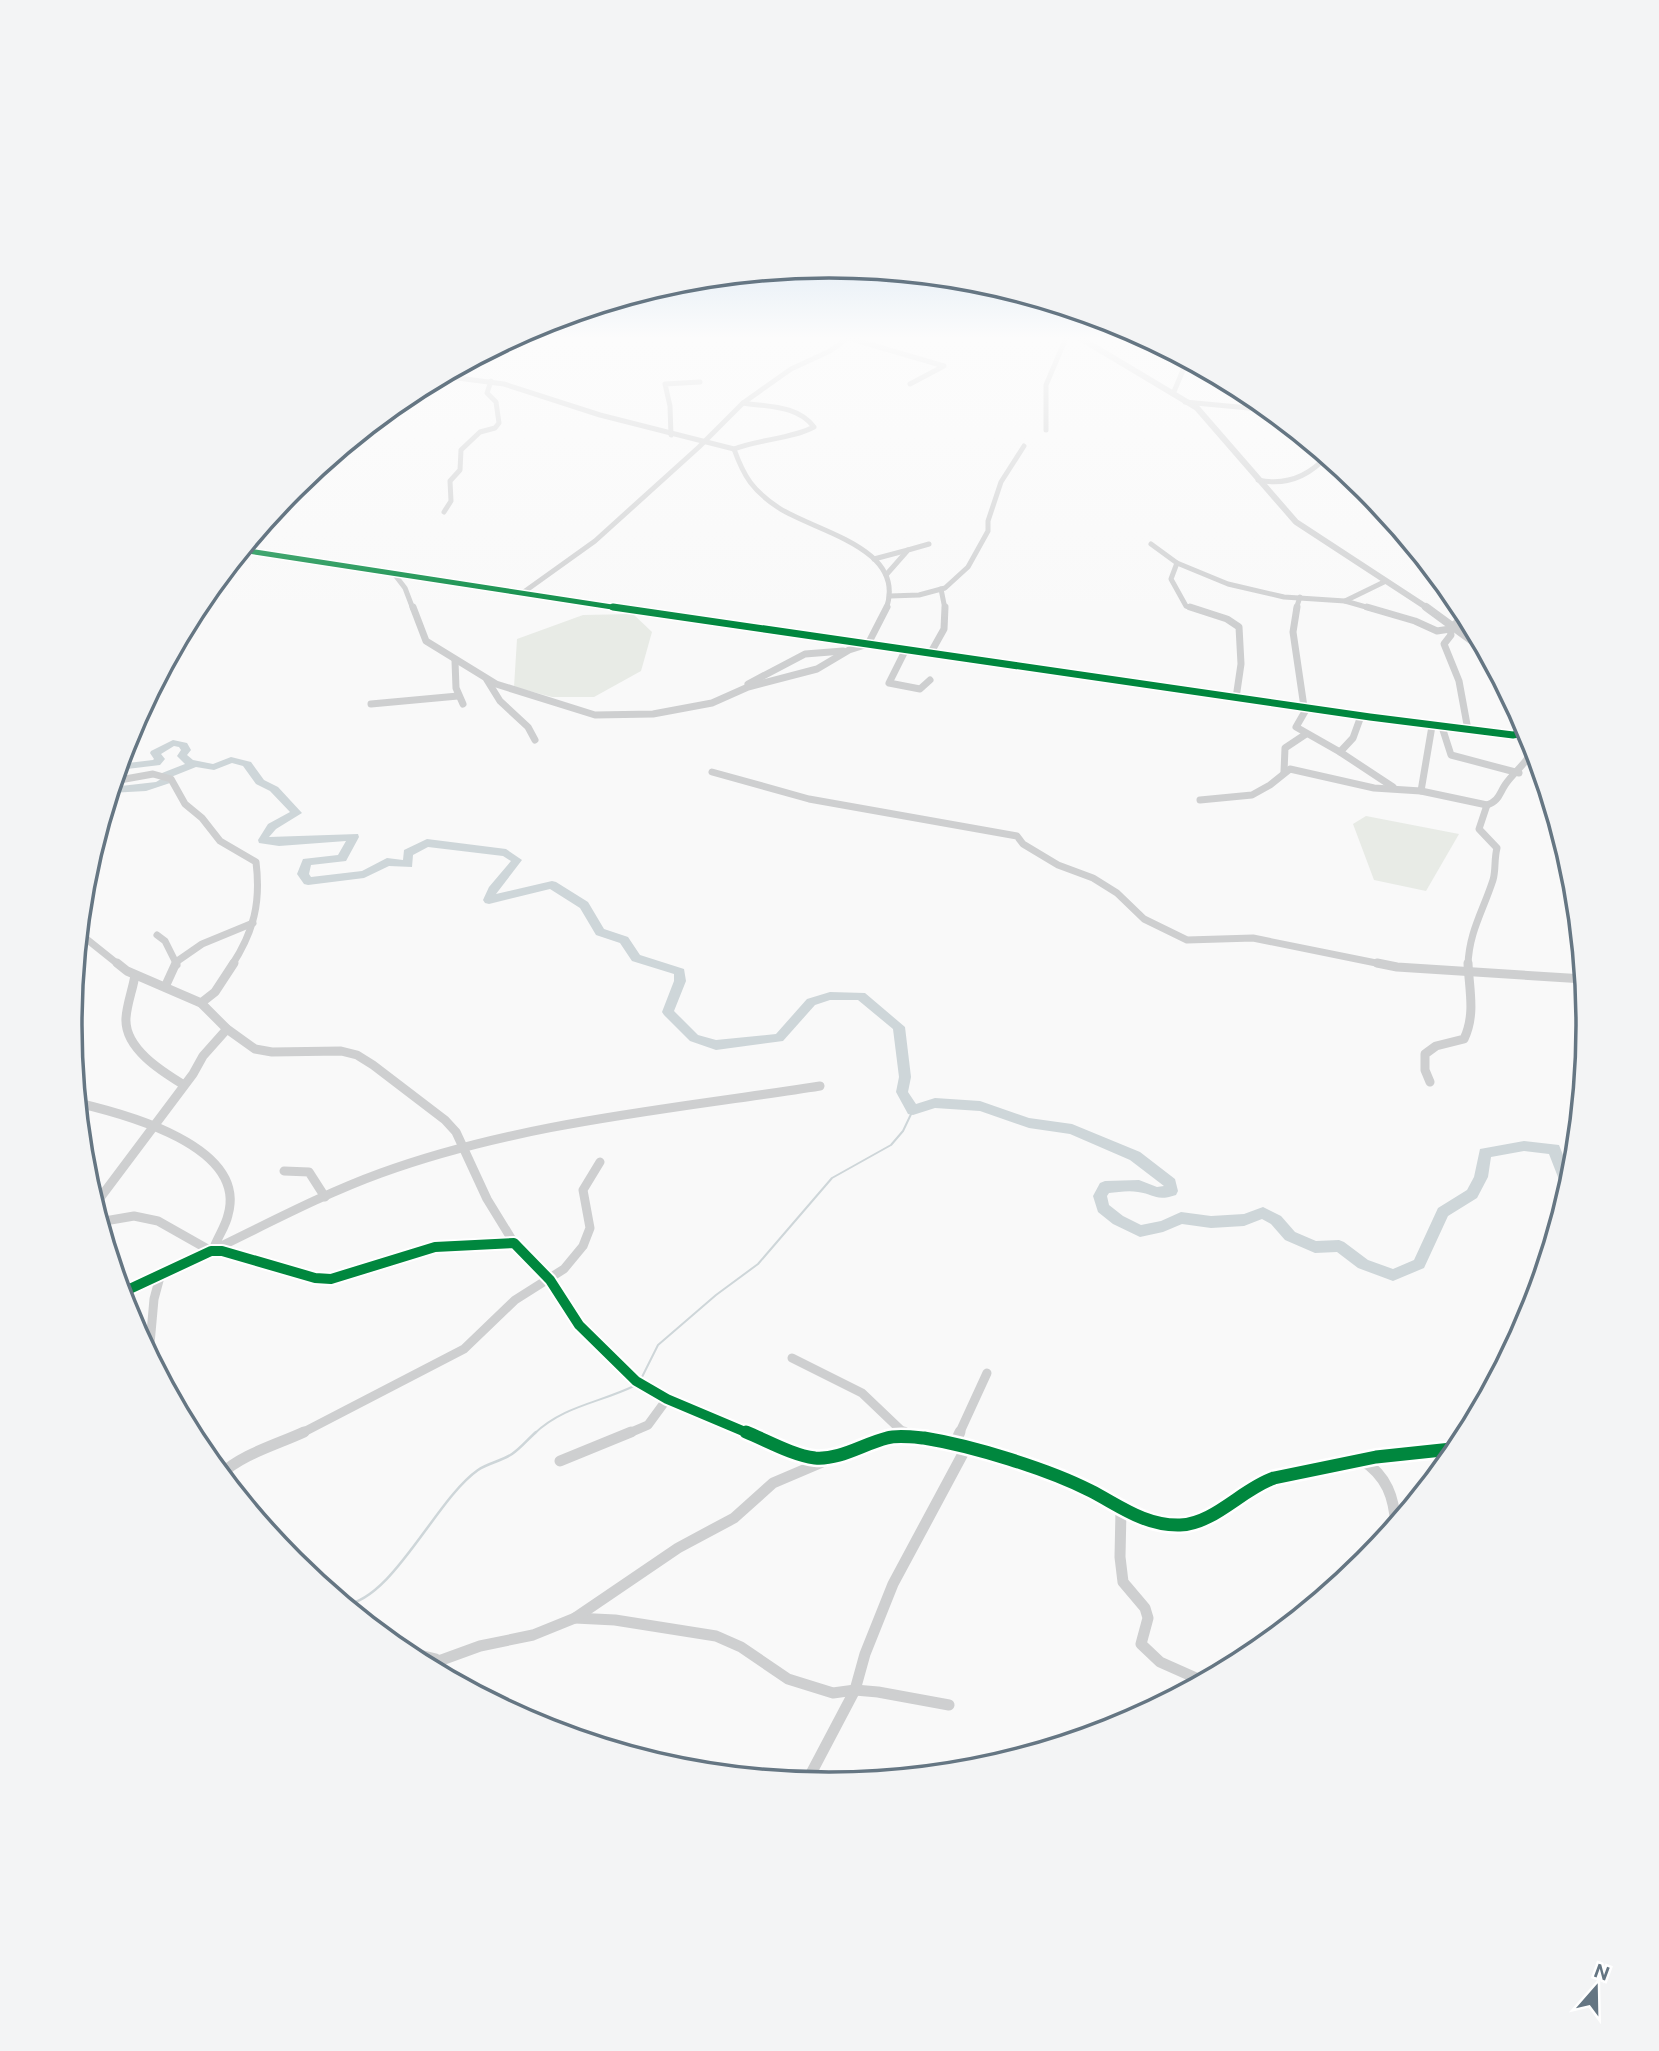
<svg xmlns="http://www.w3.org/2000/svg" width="1659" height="2051" font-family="'Public Sans',sans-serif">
  <rect width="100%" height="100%" fill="#f9f9f9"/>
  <!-- green -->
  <g fill="#e8ebe6">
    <path d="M633,614L652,632L641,671L594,697H552L514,687L517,639L583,615Z"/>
    <path d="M1366,816L1459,834L1426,891L1374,880L1353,824Z"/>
  </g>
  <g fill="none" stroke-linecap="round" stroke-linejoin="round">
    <!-- stream-far1 -->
    <g stroke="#ced6d9" stroke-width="2">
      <path d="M641,1379L658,1345L716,1295L758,1264L832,1178L891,1145L903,1131L913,1110"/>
      <path d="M534,1434C563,1406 599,1403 634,1386"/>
    </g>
    <!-- stream -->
    <path stroke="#ced6d9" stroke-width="2.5" d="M344,1605C393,1600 436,1499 478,1470C488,1463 502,1461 512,1454C521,1448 528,1439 536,1432"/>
    <!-- river -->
    <g fill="#ced6d9" fill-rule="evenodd">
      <path d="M158,678L162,681L155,683Z"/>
      <path d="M173,740L187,743L191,750L187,755L193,760L213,764L231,757L251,762L264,780L278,787L302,813L276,829L269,837L358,834L359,837L346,861L311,865L309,874L311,877L362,871L387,858L403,860L404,850L427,839L506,849L522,860L496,894L552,881L556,882L588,902L604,929L628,937L640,955L684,969L686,981L674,1011L698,1035L716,1040L776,1034L807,999L830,992L865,993L905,1027L911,1077L908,1092L916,1104L935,1098L980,1101L1029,1118L1072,1124L1140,1152L1175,1179L1178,1191L1176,1195C1155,1202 1155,1194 1138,1192C1129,1190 1118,1192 1109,1193L1107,1196L1109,1205L1123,1216L1141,1225L1161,1221L1181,1212L1211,1216L1244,1214L1263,1207L1281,1216L1295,1232L1316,1241L1339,1240L1344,1242L1368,1260L1393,1269L1414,1260L1438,1208L1467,1190L1474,1177L1480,1149L1524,1141L1559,1145L1573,1180L1568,1195L1563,1190L1549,1154L1524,1151L1491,1157L1488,1177L1477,1198L1448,1216L1424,1268L1393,1281L1358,1268L1337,1252L1315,1253L1285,1240L1271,1224L1262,1219L1244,1226L1211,1228L1182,1224L1163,1232L1140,1237L1113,1224L1098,1212L1093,1196L1100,1183L1105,1181L1139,1180L1157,1187L1164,1186L1130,1160L1070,1134L1029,1128L980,1111L935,1108L913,1115L908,1114L896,1092L899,1077L893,1029L858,1000H830L815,1005L783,1041L716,1050L690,1041L664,1015L662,1012L674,981V974L632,961L620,943L596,935L580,908L550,889L489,904L485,903L483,900L489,887L511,861L503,856L428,847L413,855L412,867L389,866L364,878L308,885L304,884L297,874L303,859L338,855L346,841L279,846L259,843L258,840L268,824L290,812L270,791L256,784L243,766L232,763L214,770L196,767L171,777L170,783L146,791L110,793L112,787L156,782L161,779L162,773L185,764L177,756L181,750L179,747L174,746L161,754L165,759L160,765L127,769L118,766L120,759L128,763L153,760L154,759L150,753L151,751Z"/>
    </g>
    <!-- minor-far3 -->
    <g stroke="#cecfd0" stroke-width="5">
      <path d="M848,338L944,366L910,384"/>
      <path d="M442,376L504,384L600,415L734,449C744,477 753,491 779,508C816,532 908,548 886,609"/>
      <path d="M1173,394L1186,363L1192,362"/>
      <path d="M1185,402L1270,410"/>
      <path d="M1046,430V385L1066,338"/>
      <path d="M671,435L670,406L665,384L700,382"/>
      <path d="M734,449C760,439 791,439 814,427C797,405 768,407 743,403"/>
      <path d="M1258,480C1286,486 1308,477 1327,456"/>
      <path d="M444,512L451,501L450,481L460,470L461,450L480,432L495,428L499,423L496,402L487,393L491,381"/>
      <path d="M1151,544L1177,563L1171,579L1186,606L1196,609"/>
      <path d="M874,559L908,550"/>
      <path d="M1177,563L1228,584L1284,597L1345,601L1384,582"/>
      <path d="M395,575L405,588L413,609"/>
      <path d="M886,575L908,550L929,544"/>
      <path d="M941,589L945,609"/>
      <path d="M521,594L595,541L699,447L743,403L791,369L830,351L848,338"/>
      <path d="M890,596L919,595L945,588L968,567L988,531V521L1001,482L1024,446"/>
      <path d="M1345,601L1373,609"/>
      <path d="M1296,609L1300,597"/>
    </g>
    <!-- minor-far2 -->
    <g stroke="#cecfd0" stroke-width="7">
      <path d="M413,607L426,641L496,684L595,715L653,714L712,703L748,687L817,669L849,650L868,644L887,607"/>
      <path d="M1190,607L1227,619L1239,627L1241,664L1236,698"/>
      <path d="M1297,607L1293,632L1304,707"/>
      <path d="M1367,607L1415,621L1437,631L1450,629L1466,613"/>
      <path d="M1453,625L1475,629"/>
      <path d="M1450,629L1451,635L1444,644L1459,681L1468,730"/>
      <path d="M906,649L889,683L920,689L930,680"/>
      <path d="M930,654L944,629L945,607"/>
      <path d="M455,661L456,688L463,704"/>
      <path d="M487,680L500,701L528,727L535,740"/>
      <path d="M748,684L805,654L843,651"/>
      <path d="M371,704L458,696"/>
      <path d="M1307,708L1296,727L1340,752"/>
      <path d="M1361,716L1353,738L1340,752L1393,787"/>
      <path d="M1442,727L1451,755L1519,773"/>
      <path d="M1513,735L1533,740"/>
      <path d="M712,772L809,799L1017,836L1023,844L1058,865L1093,878L1117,893L1144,919L1187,940L1253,938L1386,965"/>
      <path d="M1284,772L1285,748L1306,734"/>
      <path d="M114,781L153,774L171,779L185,804L202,818L220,841L256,862C261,902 254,931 232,965"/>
      <path d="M1421,791L1432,726"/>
      <path d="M1200,800L1252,795L1270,785L1290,769L1374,788L1421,791L1487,805L1479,829L1497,848C1494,859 1496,870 1493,880C1483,911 1469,932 1468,965"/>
      <path d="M1487,805C1499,801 1499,794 1505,785C1515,770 1529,763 1534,744"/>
      <path d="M79,933L119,965"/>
      <path d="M157,935L165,941L177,965"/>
      <path d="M176,962L202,944L253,923"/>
    </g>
    <!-- minor-far1 -->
    <g stroke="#cecfd0" stroke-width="9">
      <path d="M117,963L127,971L201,1003L227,1029L255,1049L272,1052L341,1051L357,1055L373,1065L445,1120L456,1132L487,1199L514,1243"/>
      <path d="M1377,963L1397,967L1584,979"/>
      <path d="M135,975C133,989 127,1003 126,1018C124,1048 161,1071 184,1085"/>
      <path d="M165,987L176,963"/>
      <path d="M201,1003L215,992L234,963"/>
      <path d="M1430,1082L1425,1070V1054L1436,1046L1464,1039C1476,1014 1469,989 1468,963"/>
      <path d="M78,1103C125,1114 248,1146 228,1215C226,1225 219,1235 215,1245"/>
      <path d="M284,1171L309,1172L325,1197"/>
      <path d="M94,1206L193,1074L203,1056L227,1029"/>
      <path d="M99,1222L134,1216L158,1221L211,1251"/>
      <path d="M211,1251C267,1224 323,1194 381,1173C521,1122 674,1109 820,1086"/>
      <path d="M121,1293L211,1251H222L315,1278L331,1279L435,1247L514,1243L550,1280L579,1325L636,1381L667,1399L750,1434"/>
      <path d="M149,1355L154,1299L161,1273"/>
      <path d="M792,1358L862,1393L905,1434"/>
      <path d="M300,1434L464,1349L515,1300L564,1269L583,1246L590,1228L583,1190L600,1162"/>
      <path d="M627,1434L648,1425L667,1399"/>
      <path d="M959,1434L987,1373"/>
    </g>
    <!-- minor -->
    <g stroke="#cecfd0" stroke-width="11">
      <path d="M746,1432C768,1441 792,1455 815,1458C840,1460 863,1444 887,1438C897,1435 913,1437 924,1438C973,1446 1048,1469 1091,1491C1120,1506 1145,1526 1180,1525C1214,1524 1242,1489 1274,1478L1376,1457L1461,1448"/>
      <path d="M904,1432L908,1436"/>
      <path d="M954,1445L960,1432"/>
      <path d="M1362,1460C1387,1476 1394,1497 1396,1526"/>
      <path d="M560,1461L631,1432"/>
      <path d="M220,1475C242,1454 276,1445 304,1432"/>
      <path d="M1121,1510L1120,1557L1123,1582L1145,1608L1148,1618L1141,1644L1160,1662L1205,1682"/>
      <path d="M575,1618L615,1620L716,1636L741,1647L788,1679L833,1693L855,1690L878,1692L949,1705"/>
      <path d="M399,1650L436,1659"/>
      <path d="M425,1666L480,1646L533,1635L575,1618L678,1548L734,1518L773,1483L827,1460"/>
      <path d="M806,1783L855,1690L865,1654L893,1584L966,1448"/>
    </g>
    <!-- tertiary-far1 -->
    <g stroke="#cecfd0" stroke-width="6">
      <path d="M1080,338L1197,408L1296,522L1429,609"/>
      <path d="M242,550L625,609"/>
    </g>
    <!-- tertiary -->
    <g stroke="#cecfd0" stroke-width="8">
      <path d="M613,607L1370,717L1513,735L1530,732"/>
      <path d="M1426,607L1486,651"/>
    </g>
    <!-- cycleway-far3 casing -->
    <g stroke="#fff" stroke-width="8">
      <path id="cycleway-far3" d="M242,550L625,609"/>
    </g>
    <!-- cycleway-far2 casing -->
    <g stroke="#fff" stroke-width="10">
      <path id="cycleway-far2" d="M613,607L1370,717L1513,735L1530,732"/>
    </g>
    <!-- cycleway-far1 casing -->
    <g stroke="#fff" stroke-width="14">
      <path id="cycleway-far1" d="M121,1293L211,1251H222L315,1278L331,1279L435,1247L514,1243L550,1280L579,1325L636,1381L667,1399L750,1434"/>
    </g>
    <!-- cycleway casing -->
    <g stroke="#fff" stroke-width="18">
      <path id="cycleway" d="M746,1432C768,1441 792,1455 815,1458C840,1460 863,1444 887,1438C897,1435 913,1437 924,1438C973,1446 1048,1469 1091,1491C1120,1506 1145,1526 1180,1525C1214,1524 1242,1489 1274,1478L1376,1457L1461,1448"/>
    </g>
    <!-- cycleway-far3 -->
    <use href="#cycleway-far3" stroke="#00873e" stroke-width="5"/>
    <!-- cycleway-far2 -->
    <use href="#cycleway-far2" stroke="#00873e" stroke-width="7"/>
    <!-- cycleway-far1 -->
    <use href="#cycleway-far1" stroke="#00873e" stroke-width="10"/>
    <!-- cycleway -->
    <use href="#cycleway" stroke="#00873e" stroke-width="13"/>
  </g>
  <!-- sky -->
  <linearGradient id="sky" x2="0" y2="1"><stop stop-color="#9dc2e2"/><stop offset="0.54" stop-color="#fcfcfc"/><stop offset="1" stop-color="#fcfcfc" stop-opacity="0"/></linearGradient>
  <rect width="1659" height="626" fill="url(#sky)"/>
  <!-- crop -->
  <path d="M0 0H1659V2051H0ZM82 1025a747 747 0 1 1 1494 0a747 747 0 1 1-1494 0Z" fill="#f3f4f5" fill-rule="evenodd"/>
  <path fill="none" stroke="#657683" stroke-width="3.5" d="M82 1025a747 747 0 1 1 1494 0a747 747 0 1 1-1494 0Z"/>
  <!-- north arrow -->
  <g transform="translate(1596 1988) rotate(20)" stroke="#ffffff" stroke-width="5" paint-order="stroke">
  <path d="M0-5L12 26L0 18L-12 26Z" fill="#657683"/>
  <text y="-10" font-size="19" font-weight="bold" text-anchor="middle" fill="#657683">N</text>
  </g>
</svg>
